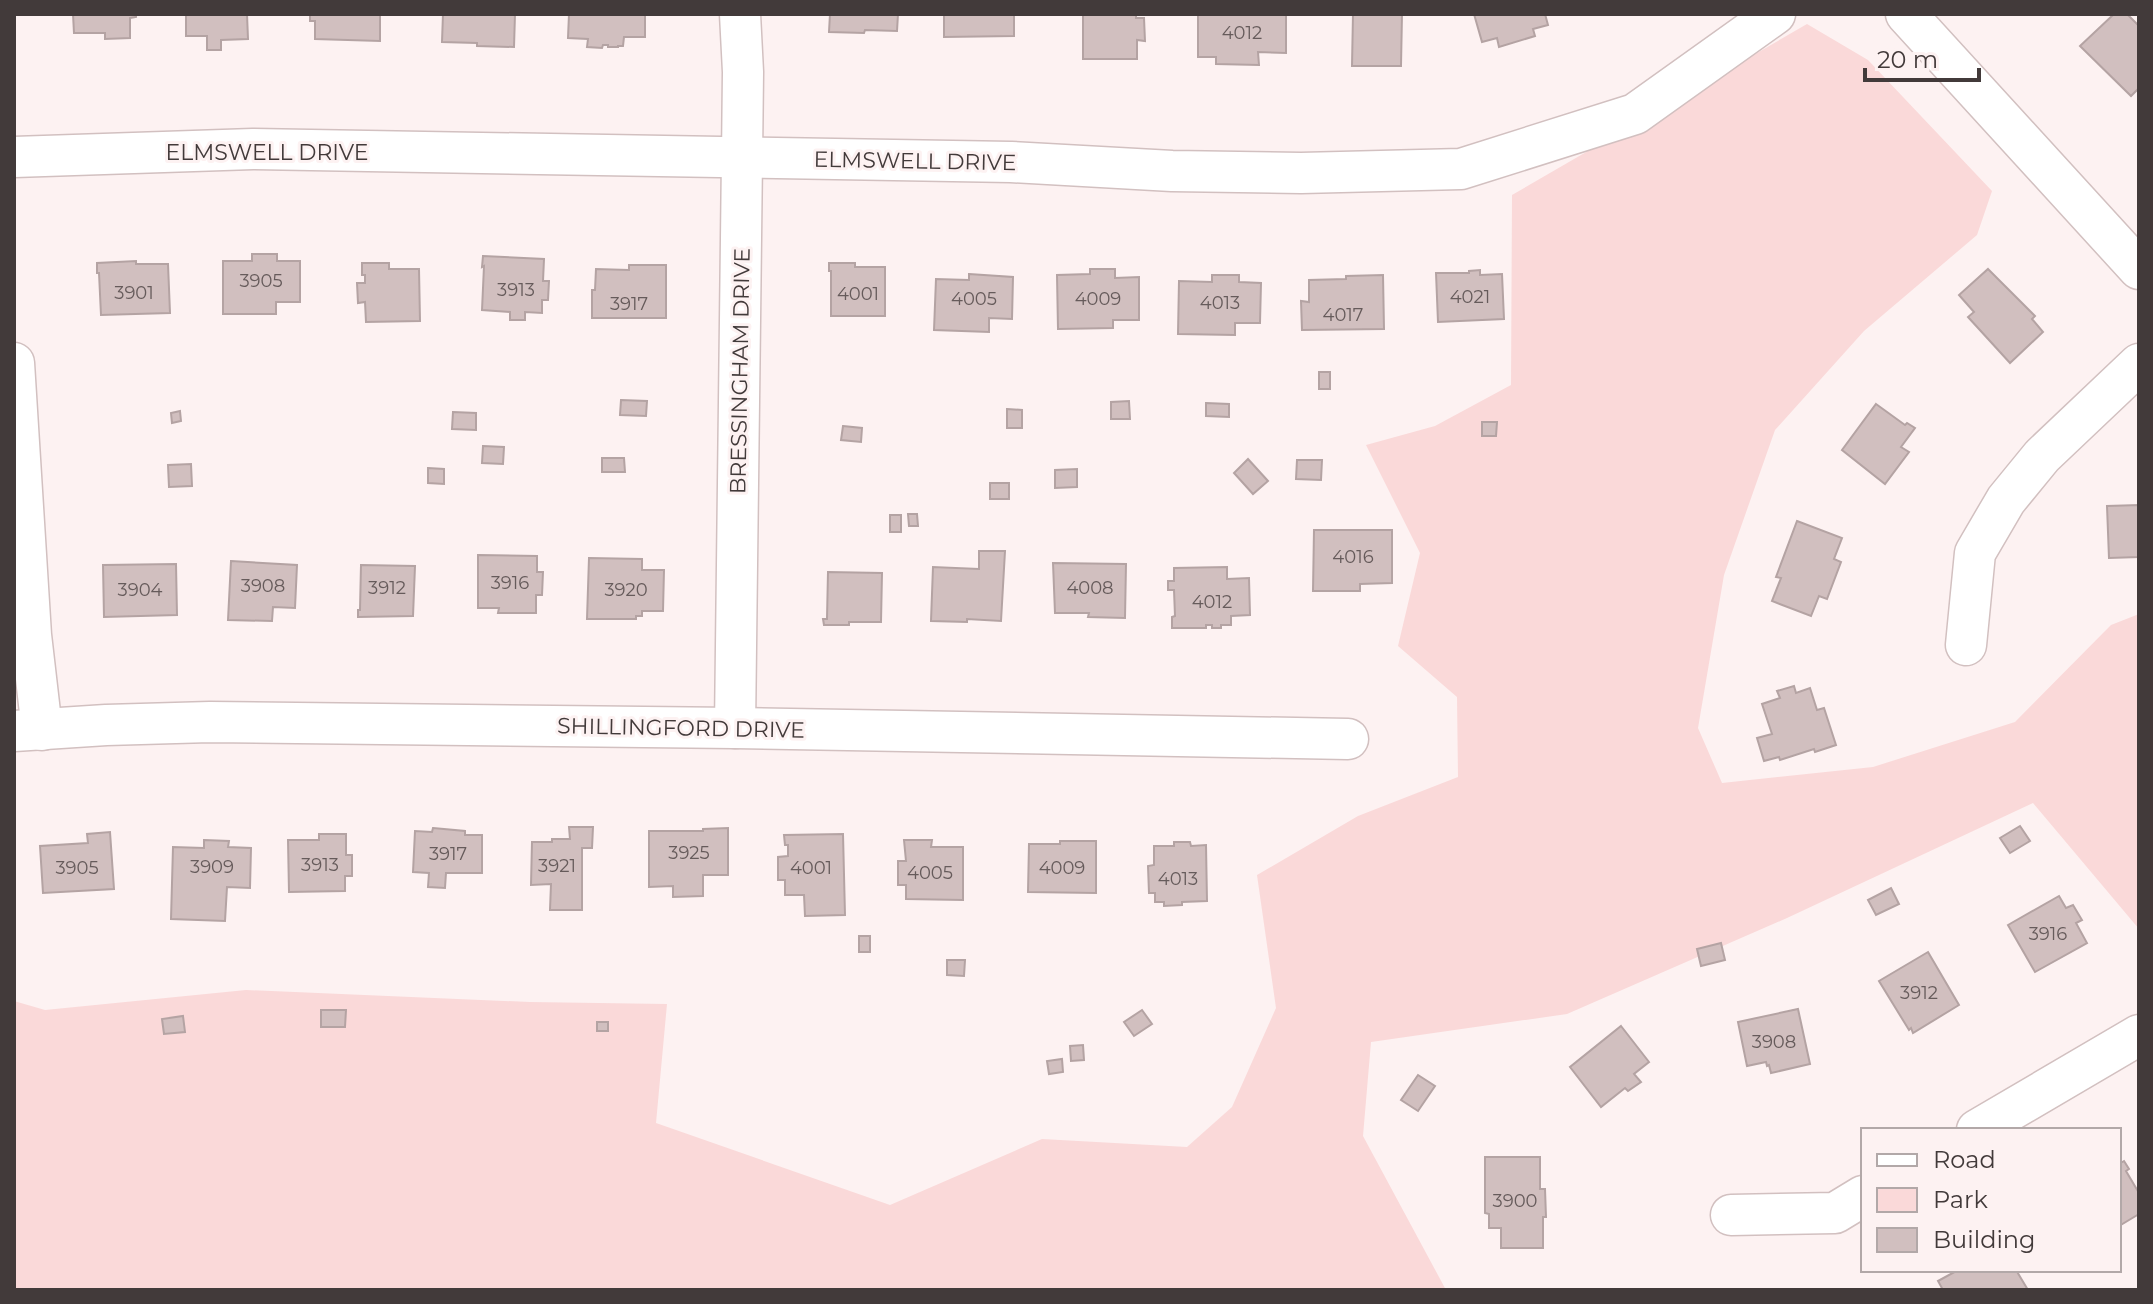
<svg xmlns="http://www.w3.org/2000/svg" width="2153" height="1304" font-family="Montserrat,sans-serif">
  <rect width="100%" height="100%" fill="#fdf2f2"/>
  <!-- green -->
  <path fill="#fad9d9" d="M1807,24L1868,60L1992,191L1977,235L1864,331L1775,430L1724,575L1698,728L1722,783L1873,767L2015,722L2111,625L2139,614V929L2033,803L1787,918L1567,1014L1371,1042L1363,1136L1446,1290H14V1001L45,1010L246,990L530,1002L667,1004L656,1123L890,1205L1042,1139L1187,1147L1232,1107L1276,1008L1257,875L1358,816L1458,777L1457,697L1398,646L1420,553L1366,445L1435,426L1511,385L1512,195Z"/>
  <!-- building -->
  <g fill="#d1bfbf" stroke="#b4a3a3" stroke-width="2">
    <path d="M73,14H136V17L130,18V38L105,39V33H74Z"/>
    <path d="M186,14H247L248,39L221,40V50H207V36H186Z"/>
    <path d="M310,14H380V41L315,39V21H310Z"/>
    <path d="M443,14H515L514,47L477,46V43L442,42Z"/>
    <path d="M569,14H645V37H624L623,46H618V47H608V45H603L602,48L587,47L588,39L568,38Z"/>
    <path d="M830,14H898L897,31L865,30L864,33L829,32Z"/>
    <path d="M944,14H1014V36L944,37Z"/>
    <path d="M1083,14H1136V18H1144L1145,41L1137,40V59H1083Z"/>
    <path d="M1198,14H1286V53L1258,52L1259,65L1216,64V57H1198Z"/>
    <path d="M1353,14H1402L1401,66H1352Z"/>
    <path d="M1474,14H1545L1548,25L1533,29L1535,36L1499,47L1497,38L1482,42Z"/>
    <path d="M2114,14H2127L2139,26V88L2131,96L2080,46Z"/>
    <path d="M252,254H277V261H300V302H276V314H223V261H252Z"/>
    <path d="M483,256L544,259L543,281H549L548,300H542V313L525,312V320H510V312L482,310L484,266L482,267Z"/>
    <path d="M136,261V264H168L170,313L101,315L99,273H97V263Z"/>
    <path d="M362,263H389V269H419L420,321L366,322L365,302L358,303L357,283H365V275H362Z"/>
    <path d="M829,263H855V267H885V316H831V271H829Z"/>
    <path d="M629,265H666V318H592V290H595L596,269L629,270Z"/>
    <path d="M1090,269H1115V278L1139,277V320H1113V328L1058,329L1057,275L1090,274Z"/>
    <path d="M1988,269L2035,316L2032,319L2043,332L2010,363L1968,317L1974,312L1959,295Z"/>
    <path d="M1480,270V275L1502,274L1504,319L1438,322L1436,273H1469V271Z"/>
    <path d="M969,274L1013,277L1012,319L989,318V332L934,330L936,279L969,280Z"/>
    <path d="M1212,275H1239V282L1261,283L1260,323H1235V335L1178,334L1179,281L1212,282Z"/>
    <path d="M1383,275L1384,329L1302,330L1301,301L1309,302V280L1346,279V276Z"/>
    <rect x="1319" y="372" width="11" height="17"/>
    <path d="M621,400L647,401L646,416L620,415Z"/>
    <path d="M1129,401L1130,419H1111V402Z"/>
    <path d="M1206,403L1229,404V417L1206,416Z"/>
    <path d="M1876,404L1905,425L1907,423L1915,428L1901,447L1909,452L1885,484L1842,450Z"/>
    <path d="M1007,409L1022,410V428H1007Z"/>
    <path d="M180,411L181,421L172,423L171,413Z"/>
    <path d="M453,412L476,413V430L452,429Z"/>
    <path d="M1482,422H1497L1496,436H1482Z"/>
    <path d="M843,426L862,428L861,442L841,440Z"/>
    <path d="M483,446L504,447L503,464L482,463Z"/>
    <path d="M602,458H624L625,472H602Z"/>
    <path d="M1248,459L1268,481L1253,494L1234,473Z"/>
    <path d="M1297,460H1322L1321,480L1296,479Z"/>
    <path d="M191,464L192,486L169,487L168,465Z"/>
    <path d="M428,468L444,469V484L428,483Z"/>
    <path d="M1077,469V487L1055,488V470Z"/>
    <rect x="990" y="483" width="19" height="16"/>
    <path d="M2139,505V557L2109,558L2107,506Z"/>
    <path d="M908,514H917L918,526H909Z"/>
    <rect x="890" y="515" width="11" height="17"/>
    <path d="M1797,521L1842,538L1834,559L1841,562L1827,599L1819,596L1811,616L1772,601L1781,578L1776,577Z"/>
    <path d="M1314,530H1392V583L1360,584V591H1313Z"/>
    <path d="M979,551H1005L1001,621L967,619V622L931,621L933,567L979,569Z"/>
    <path d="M478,555L537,556V572H543L542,595H536V613H498L499,608H478Z"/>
    <path d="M589,558L642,559V570H664L663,611H642V616H636V619H587Z"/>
    <path d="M231,561L297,565L295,608L273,607L272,621L228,620Z"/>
    <path d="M1053,563L1126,564L1125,618L1088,617L1089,613H1055Z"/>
    <path d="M176,564L177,615L104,617L103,565Z"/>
    <path d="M361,565L415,566L413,616L358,617V610H360Z"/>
    <path d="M1227,567V579L1249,578L1250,615L1231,616V625H1221V628H1212V625H1206V628H1172V617L1175,616L1174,590H1168V581H1174V568Z"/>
    <path d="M828,572L882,573L881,622H849V625H824L823,619H827Z"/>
    <path d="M1794,686L1796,693L1810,688L1817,710L1824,708L1836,745L1815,752L1814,749L1780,760L1779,757L1764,761L1757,738L1772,734L1762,704L1780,698L1777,691Z"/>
    <path d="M2020,826L2030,841L2010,853L2000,838Z"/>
    <path d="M569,827H593L592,848H582V910H550L551,884L531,885L532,842H552V839H570Z"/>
    <path d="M433,828L465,831V835H482V873H446L445,888L428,887L429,873L413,872L415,831L432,832Z"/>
    <path d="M728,828V875H703V896L673,897V886L649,887V831H703V829Z"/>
    <path d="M110,832L114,889L43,893L40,846L88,843L87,834Z"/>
    <path d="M319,834H346V855H352V876H345V891L289,892L288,840H319Z"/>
    <path d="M843,834L845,915L805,916L804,895H785V880H778V857L788,856V845H785L784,835Z"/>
    <path d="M204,840L229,841L228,847L251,848L250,888L227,887L225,921L171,919L173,847L204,848Z"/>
    <path d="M904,840H932L931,847H963V900L906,899V885H898V861H906Z"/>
    <path d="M1060,841H1096V893L1028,892L1029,844H1060Z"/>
    <path d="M1174,842H1190L1191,846L1206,845L1207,901L1182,902V905L1164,906V902H1155V893H1149L1148,866L1154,865V846H1174Z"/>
    <path d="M1891,888L1899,904L1876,915L1868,900Z"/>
    <path d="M2059,896L2066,908L2073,905L2082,920L2076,923L2087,943L2035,972L2008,925Z"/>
    <rect x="859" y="936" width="11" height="16"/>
    <path d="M1721,943L1725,960L1701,966L1697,949Z"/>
    <path d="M1928,952L1959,1005L1913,1033L1911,1028L1909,1030L1879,981Z"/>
    <path d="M947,960H965L964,976L947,975Z"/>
    <path d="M1798,1009L1810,1064L1771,1073L1769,1065L1767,1066L1766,1062L1747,1066L1738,1022Z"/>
    <path d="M321,1010H346L345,1027H321Z"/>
    <path d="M1142,1010L1152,1024L1134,1036L1124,1022Z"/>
    <path d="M183,1016L185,1032L164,1034L162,1019Z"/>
    <rect x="597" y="1022" width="11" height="9"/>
    <path d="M1621,1026L1649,1062L1634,1074L1641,1082L1628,1091L1625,1088L1601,1107L1570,1067Z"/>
    <path d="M1083,1045L1084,1060L1071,1061L1070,1046Z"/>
    <path d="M1062,1059L1063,1072L1049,1074L1047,1061Z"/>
    <path d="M1418,1075L1435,1086L1418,1111L1401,1100Z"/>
    <path d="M1485,1157H1540V1189H1545L1546,1217H1543V1248H1501V1228H1489V1214L1485,1213Z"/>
    <path d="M2124,1161L2129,1169L2126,1171L2139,1193V1214L2119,1226V1164Z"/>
    <path d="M1958,1270H2016L2028,1290H1943L1938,1281Z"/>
  </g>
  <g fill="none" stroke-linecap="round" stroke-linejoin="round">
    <!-- minor casing -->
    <g stroke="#d2c0c0" stroke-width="43">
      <g id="minor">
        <path d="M1906,14L2139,269"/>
        <path d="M14,157L253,149L1011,162L1172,171L1301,173L1461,169L1635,114L1775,14"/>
        <path d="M14,363L31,635L42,730"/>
        <path d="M1966,645L1975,553L2006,500L2042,456L2139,364"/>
        <path d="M735,728L742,157L743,72L740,14"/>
        <path d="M14,731L106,725L210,722L735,728L1348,739"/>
        <path d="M1977,1130L2139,1035"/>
        <path d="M1731,1215L1835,1213L1863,1196"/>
      </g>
    </g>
    <!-- minor -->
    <use href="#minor" stroke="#fff" stroke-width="40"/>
  </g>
  <g text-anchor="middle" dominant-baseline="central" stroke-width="6" stroke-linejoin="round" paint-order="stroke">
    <!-- number labels -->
    <g font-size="18" fill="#665b5b">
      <text x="1242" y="33">4012</text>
      <text x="261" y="281">3905</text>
      <text x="516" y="290">3913</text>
      <text x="134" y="293">3901</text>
      <text x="858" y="294">4001</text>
      <text x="1470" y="297">4021</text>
      <text x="974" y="299">4005</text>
      <text x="1098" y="299">4009</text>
      <text x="1220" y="303">4013</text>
      <text x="629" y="304">3917</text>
      <text x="1343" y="315">4017</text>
      <text x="1353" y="557">4016</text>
      <text x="510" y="583">3916</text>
      <text x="263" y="586">3908</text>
      <text x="387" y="588">3912</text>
      <text x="1090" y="588">4008</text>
      <text x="140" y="590">3904</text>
      <text x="626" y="590">3920</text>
      <text x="1212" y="602">4012</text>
      <text x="689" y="853">3925</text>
      <text x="448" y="854">3917</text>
      <text x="320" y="865">3913</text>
      <text x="557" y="866">3921</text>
      <text x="212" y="867">3909</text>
      <text x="77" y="868">3905</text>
      <text x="811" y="868">4001</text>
      <text x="1062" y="868">4009</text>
      <text x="930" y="873">4005</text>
      <text x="1178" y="879">4013</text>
      <text x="2048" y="934">3916</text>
      <text x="1919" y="993">3912</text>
      <text x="1774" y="1042">3908</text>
      <text x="1515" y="1201">3900</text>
    </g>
    <!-- street labels -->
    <g font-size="22" fill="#423a3a" stroke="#fdf2f2">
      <text x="267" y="152">ELMSWELL DRIVE</text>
      <text transform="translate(915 161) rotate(1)">ELMSWELL DRIVE</text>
      <text transform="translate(740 371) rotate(-89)">BRESSINGHAM DRIVE</text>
      <text transform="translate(681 728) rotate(1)">SHILLINGFORD DRIVE</text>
    </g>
  </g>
  <!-- border -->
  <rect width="2153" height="1304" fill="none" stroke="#423a3a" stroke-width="32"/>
  <!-- legend -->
  <rect x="1861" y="1128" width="260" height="144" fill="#fdf2f2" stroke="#b2a8a8" stroke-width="2"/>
  <rect x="1877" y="1154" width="40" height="12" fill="#ffffff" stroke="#b2a8a8" stroke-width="2"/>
  <text x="1933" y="1168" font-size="24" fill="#423a3a">Road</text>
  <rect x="1877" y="1188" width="40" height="24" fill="#fad9d9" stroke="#b2a8a8" stroke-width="2"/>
  <text x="1933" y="1208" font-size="24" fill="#423a3a">Park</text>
  <rect x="1877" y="1228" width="40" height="24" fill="#d1bfbf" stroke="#b2a8a8" stroke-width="2"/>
  <text x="1933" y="1248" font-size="24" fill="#423a3a">Building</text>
  <!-- scale -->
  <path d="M1865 68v12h114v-12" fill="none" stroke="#423a3a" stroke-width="4"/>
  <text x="1877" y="68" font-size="24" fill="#423a3a" stroke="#fdf2f2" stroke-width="6" paint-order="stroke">20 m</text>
</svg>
